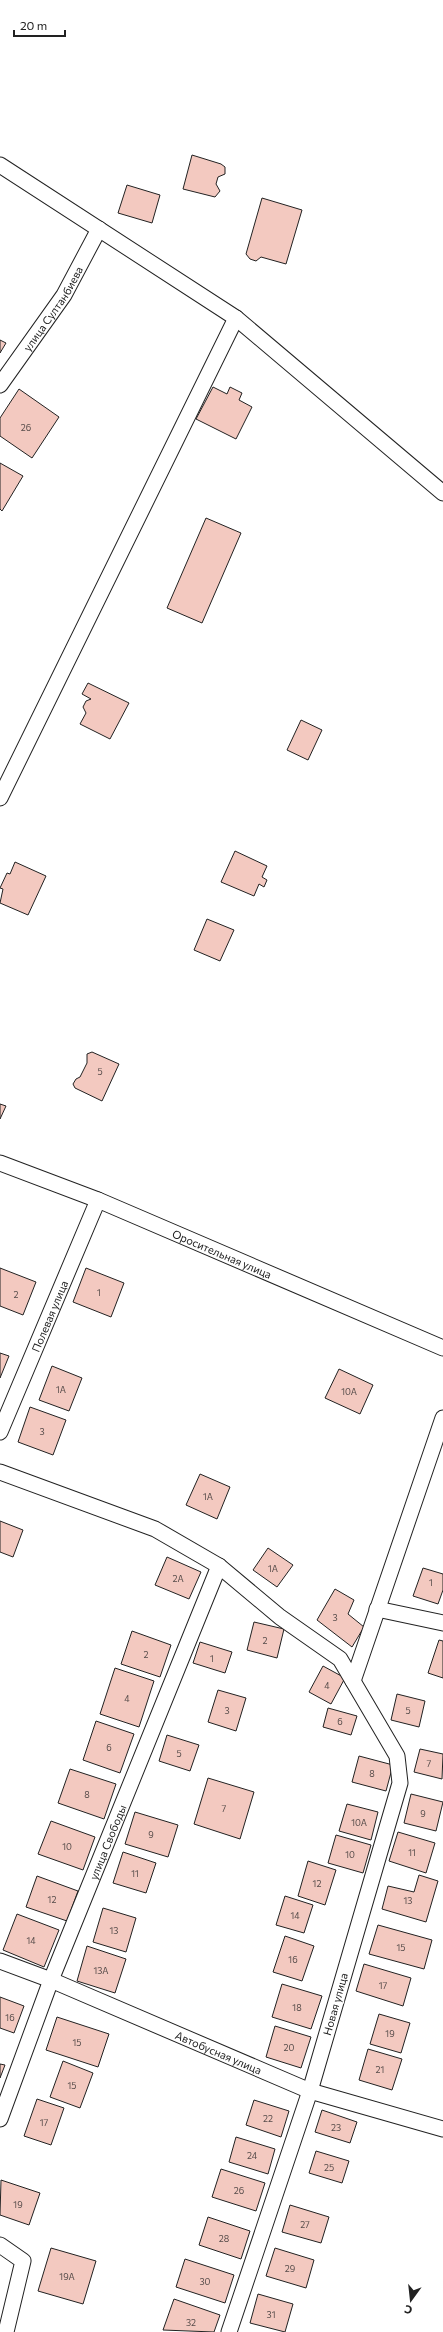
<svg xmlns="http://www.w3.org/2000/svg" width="443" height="2332" font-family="Commissioner,sans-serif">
  <rect width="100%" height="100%" fill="#fff"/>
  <!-- building -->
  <g fill="#f3c9c0" stroke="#222">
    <path d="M192,155L221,164L225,167V174L218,177L216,184L220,191L215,197L183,189Z"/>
    <path d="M127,185L160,195L152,223L118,213Z"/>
    <path d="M262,198L302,210L286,264L261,257L256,261L250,259L246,254Z"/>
    <path d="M0,340L6,343L0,353Z"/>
    <path d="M213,387L227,394L230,387L242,393L239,400L252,407L236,439L196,419Z"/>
    <path d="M19,389L59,417L32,458L0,436V418Z"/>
    <path d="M0,463L23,476L2,511L0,509Z"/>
    <path d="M206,518L241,533L202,623L167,608Z"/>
    <path d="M88,683L129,703L110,739L80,724L86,713L83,707L86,701L91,699L82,694Z"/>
    <path d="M301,720L322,730L308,760L287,750Z"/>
    <path d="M235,851L267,866L262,877L267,880L264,887L259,884L254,896L221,882Z"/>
    <path d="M15,862L46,876L28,915L0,903L3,889L0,888L7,873L10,874Z"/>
    <path d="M207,919L234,930L220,961L194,950Z"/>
    <path d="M92,1052L119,1064L102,1101L75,1088L73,1084L76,1079L80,1077L87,1063V1054Z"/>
    <path d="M0,1104L6,1106L0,1119Z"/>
    <path d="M0,1268L36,1282L23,1315L0,1306Z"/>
    <path d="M86,1268L124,1283L111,1317L73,1302Z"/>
    <path d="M0,1353L9,1356L0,1378Z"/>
    <path d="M52,1366L82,1378L69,1411L39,1400Z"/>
    <path d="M339,1369L373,1385L360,1414L325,1398Z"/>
    <path d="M30,1407L66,1420L53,1455L18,1442Z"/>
    <path d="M200,1474L230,1487L217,1519L186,1505Z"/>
    <path d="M0,1521L23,1530L13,1557L0,1552Z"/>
    <path d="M268,1548L293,1565L277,1587L253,1570Z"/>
    <path d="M167,1557L201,1572L189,1599L155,1585Z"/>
    <path d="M423,1568L443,1574V1590L438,1604L413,1596Z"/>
    <path d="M335,1589L354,1600L348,1614L364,1627L352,1647L317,1620Z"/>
    <path d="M254,1622L284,1629L277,1658L247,1650Z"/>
    <path d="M132,1631L171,1645L160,1677L121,1664Z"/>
    <path d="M439,1640L443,1641V1678L428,1673Z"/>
    <path d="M200,1642L232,1652L225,1673L193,1663Z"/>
    <path d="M323,1666L345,1678L331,1704L309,1692Z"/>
    <path d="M115,1668L154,1681L139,1727L100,1714Z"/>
    <path d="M218,1690L246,1698L236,1731L208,1722Z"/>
    <path d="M397,1694L425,1701L419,1727L391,1720Z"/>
    <path d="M328,1708L357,1716L351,1735L323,1727Z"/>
    <path d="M96,1721L134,1734L120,1773L83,1760Z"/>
    <path d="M167,1735L199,1745L190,1771L159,1761Z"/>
    <path d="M420,1749L443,1754L442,1779L414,1772Z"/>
    <path d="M359,1756L393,1765L386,1791L352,1782Z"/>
    <path d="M70,1769L116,1784L104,1819L58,1803Z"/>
    <path d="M208,1778L254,1792L240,1839L194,1824Z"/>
    <path d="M411,1794L443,1802L436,1831L404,1823Z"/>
    <path d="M347,1804L378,1812L371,1840L339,1831Z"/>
    <path d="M135,1812L178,1825L168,1857L125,1844Z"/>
    <path d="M51,1821L95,1837L83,1870L38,1854Z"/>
    <path d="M398,1832L435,1843L426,1873L389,1861Z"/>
    <path d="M336,1835L371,1845L363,1873L328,1863Z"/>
    <path d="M123,1852L156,1863L146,1893L113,1883Z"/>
    <path d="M308,1861L336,1870L325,1905L298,1896Z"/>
    <path d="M419,1875L438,1881L426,1922L382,1909L388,1886L414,1892Z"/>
    <path d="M37,1876L78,1891L67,1921L26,1907Z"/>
    <path d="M285,1896L313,1905L304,1933L276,1925Z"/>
    <path d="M103,1908L136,1918L126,1952L93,1942Z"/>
    <path d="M17,1914L59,1930L44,1967L3,1950Z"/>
    <path d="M378,1925L432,1940L424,1969L369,1954Z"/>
    <path d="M285,1936L314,1946L302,1981L273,1972Z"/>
    <path d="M87,1946L126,1959L115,1993L77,1981Z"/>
    <path d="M364,1964L411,1978L403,2006L356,1991Z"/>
    <path d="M282,1984L322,1996L311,2029L272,2017Z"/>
    <path d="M0,1997L24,2006L14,2033L0,2028Z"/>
    <path d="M379,2014L410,2023L401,2053L370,2044Z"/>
    <path d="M57,2017L109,2034L98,2067L46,2050Z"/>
    <path d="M275,2026L311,2037L301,2068L266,2057Z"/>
    <path d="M368,2049L402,2059L392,2090L359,2080Z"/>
    <path d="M63,2061L93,2073L80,2108L50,2097Z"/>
    <path d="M0,2064L5,2065L0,2078Z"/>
    <path d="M37,2099L64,2108L51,2145L24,2136Z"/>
    <path d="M254,2100L289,2111L281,2137L246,2125Z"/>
    <path d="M322,2110L357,2122L350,2143L315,2132Z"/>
    <path d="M236,2137L275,2149L268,2174L229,2162Z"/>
    <path d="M316,2151L349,2161L342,2183L309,2173Z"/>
    <path d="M221,2169L265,2183L256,2211L212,2197Z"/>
    <path d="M1,2180L40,2193L29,2225L0,2215Z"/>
    <path d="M290,2205L329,2217L321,2243L282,2232Z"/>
    <path d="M208,2217L250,2231L241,2259L199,2245Z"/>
    <path d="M51,2248L96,2261L83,2304L38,2291Z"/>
    <path d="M275,2248L314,2260L306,2288L266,2276Z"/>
    <path d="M185,2259L234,2275L225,2303L176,2287Z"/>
    <path d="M258,2294L293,2304L285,2332L250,2323Z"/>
    <path d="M174,2299L220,2315L214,2332L163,2330Z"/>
  </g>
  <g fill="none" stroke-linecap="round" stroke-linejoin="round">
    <!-- minor casing -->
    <g stroke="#222" stroke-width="17">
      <g id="minor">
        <path d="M0,165L236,318L443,493"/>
        <path id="s1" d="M0,385L64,295L99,229"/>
        <path d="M0,798L236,318"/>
        <path id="s2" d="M0,1163L98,1200L443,1348"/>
        <path id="s3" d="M0,1432L98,1200"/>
        <path d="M0,1472L155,1529L219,1566L280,1617L340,1659L397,1756L400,1783L310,2091L229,2332"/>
        <path d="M377,1609L443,1623"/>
        <path d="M353,1681L443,1418"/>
        <path id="s4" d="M0,1961L51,1980L310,2091L443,2129"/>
        <path id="s5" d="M0,2119L51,1980L219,1566"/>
        <path d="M0,2245L23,2261L6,2332"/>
      </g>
    </g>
    <!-- minor -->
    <use href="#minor" stroke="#fff" stroke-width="15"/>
  </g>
  <g text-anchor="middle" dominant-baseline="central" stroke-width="3" stroke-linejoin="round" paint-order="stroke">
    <!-- number labels -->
    <g font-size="9" fill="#564c4a">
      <text x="26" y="427">26</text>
      <text x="100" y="1071">5</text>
      <text x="99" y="1292">1</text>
      <text x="16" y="1294">2</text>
      <text x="61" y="1389">1А</text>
      <text x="349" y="1391">10А</text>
      <text x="42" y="1431">3</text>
      <text x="208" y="1496">1А</text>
      <text x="273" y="1568">1А</text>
      <text x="178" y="1578">2А</text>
      <text x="431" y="1582">1</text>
      <text x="335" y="1617">3</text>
      <text x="265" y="1640">2</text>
      <text x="146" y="1654">2</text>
      <text x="212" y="1658">1</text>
      <text x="327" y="1685">4</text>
      <text x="127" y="1698">4</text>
      <text x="227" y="1710">3</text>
      <text x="408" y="1710">5</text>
      <text x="340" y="1721">6</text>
      <text x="109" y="1747">6</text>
      <text x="179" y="1753">5</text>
      <text x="429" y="1763">7</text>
      <text x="372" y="1773">8</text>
      <text x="87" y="1794">8</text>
      <text x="224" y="1808">7</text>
      <text x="423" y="1813">9</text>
      <text x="359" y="1822">10А</text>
      <text x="151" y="1834">9</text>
      <text x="67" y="1846">10</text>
      <text x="412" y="1852">11</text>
      <text x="350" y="1854">10</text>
      <text x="135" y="1873">11</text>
      <text x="317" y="1883">12</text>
      <text x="52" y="1899">12</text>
      <text x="408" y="1900">13</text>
      <text x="295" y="1915">14</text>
      <text x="114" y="1930">13</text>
      <text x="31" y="1940">14</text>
      <text x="401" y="1947">15</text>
      <text x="293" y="1959">16</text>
      <text x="101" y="1970">13А</text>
      <text x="383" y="1985">17</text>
      <text x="297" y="2007">18</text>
      <text x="10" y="2017">16</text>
      <text x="390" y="2033">19</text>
      <text x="77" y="2042">15</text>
      <text x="289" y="2047">20</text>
      <text x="380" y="2069">21</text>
      <text x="72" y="2085">15</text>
      <text x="268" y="2118">22</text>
      <text x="44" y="2122">17</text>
      <text x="336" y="2127">23</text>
      <text x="252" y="2155">24</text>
      <text x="329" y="2167">25</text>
      <text x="239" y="2190">26</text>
      <text x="18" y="2204">19</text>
      <text x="305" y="2224">27</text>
      <text x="224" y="2238">28</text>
      <text x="290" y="2268">29</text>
      <text x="67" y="2276">19А</text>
      <text x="205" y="2281">30</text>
      <text x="271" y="2314">31</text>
      <text x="191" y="2322">32</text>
    </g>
    <!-- street labels -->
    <g font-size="11" fill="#222" stroke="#fff">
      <text stroke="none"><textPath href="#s1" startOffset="93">улица Султанбиева</textPath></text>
      <text stroke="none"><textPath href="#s2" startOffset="240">Оросительная улица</textPath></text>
      <text stroke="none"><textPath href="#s3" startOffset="126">Полевая улица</textPath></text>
      <text stroke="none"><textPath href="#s5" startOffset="297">улица Свободы</textPath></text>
      <text transform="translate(335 2004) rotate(-74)">Новая улица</text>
      <text stroke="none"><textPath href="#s4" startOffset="237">Автобусная улица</textPath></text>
    </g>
  </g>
  <!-- north arrow -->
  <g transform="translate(411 2300) rotate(195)" stroke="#ffffff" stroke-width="3" paint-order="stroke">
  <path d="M0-3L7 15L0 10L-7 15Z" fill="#222222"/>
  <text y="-6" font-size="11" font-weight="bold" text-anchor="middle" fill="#222222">С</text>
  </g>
  <!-- scale -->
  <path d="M14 30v6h51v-6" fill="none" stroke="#222222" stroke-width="2"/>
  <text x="20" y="30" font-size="12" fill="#222222" stroke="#ffffff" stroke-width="3" paint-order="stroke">20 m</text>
</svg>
